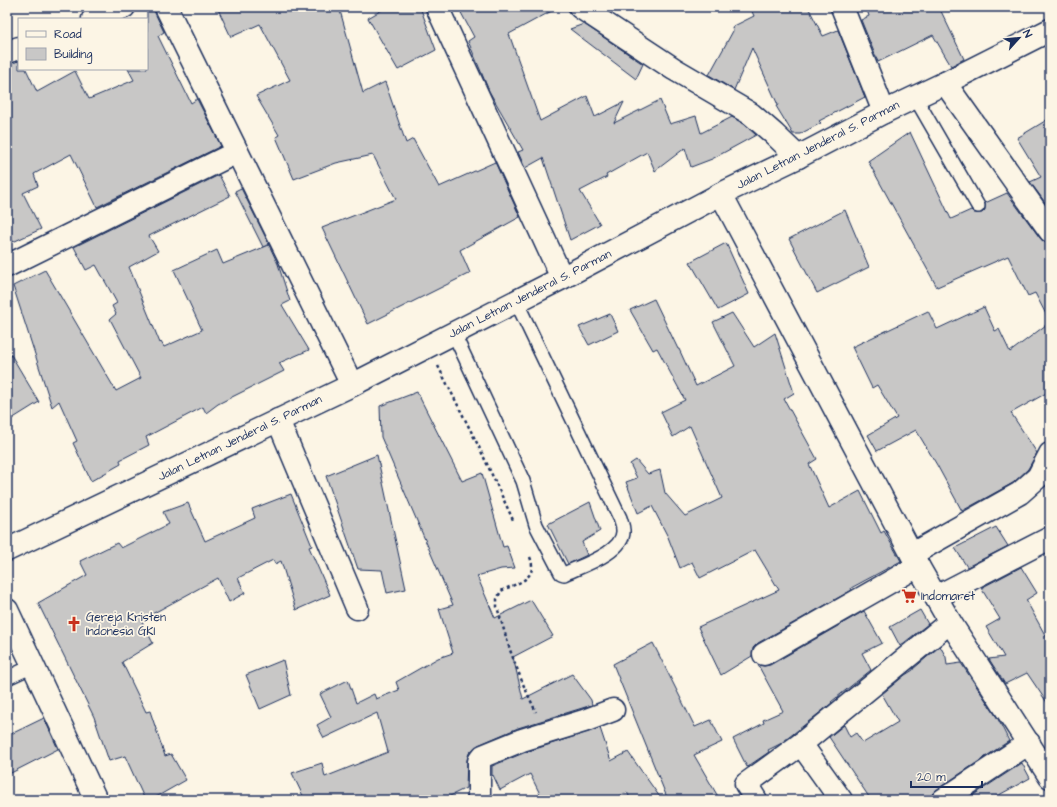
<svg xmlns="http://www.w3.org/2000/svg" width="1057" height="807" font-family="'Architects Daughter',sans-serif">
  <rect width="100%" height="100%" fill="#fcf5e5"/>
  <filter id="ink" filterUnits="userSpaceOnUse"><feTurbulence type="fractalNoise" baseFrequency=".025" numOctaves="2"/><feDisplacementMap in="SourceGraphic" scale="8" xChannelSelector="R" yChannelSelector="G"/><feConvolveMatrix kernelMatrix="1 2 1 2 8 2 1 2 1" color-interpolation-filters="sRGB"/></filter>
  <g filter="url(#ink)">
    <!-- building -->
    <g fill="#c8c7c6" stroke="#1b2f5e">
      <path d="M147,7H154L155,13L164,32L158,36L191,103L197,99L221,146L97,207L71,154L34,174L38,186L23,193L41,229L13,242L7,230V64L19,61V69H26L37,92L75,71L89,99L134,80L128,69H147Z"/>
      <path d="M217,7H339L363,93L385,82L406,143L413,139L439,187L495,162L520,217L460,250L470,273L368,324L322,228L396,199L373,155L336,163L294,179L276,137L279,135L256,96L290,80L260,24L231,37Z"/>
      <path d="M387,7H420L436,50L398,70L368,18Z"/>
      <path d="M458,7H559L509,34L540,121L587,96L595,117L624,102L614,123L660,100L670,124L696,116L701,133L732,117L744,124L756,135L712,159L691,167L685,148L655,171L647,152L606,175L607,177L580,191L600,224L570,240L543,158L525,168L518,152L523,150L489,91L482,74L468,41L474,37Z"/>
      <path d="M750,7H808L823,36L838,30L865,97L819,121L821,123L800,134H793L776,106L778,105L752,48L734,90L709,75L733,31L732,27L754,16Z"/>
      <path d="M866,7H939L964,59L951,66L933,35L878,62L861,20L869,16Z"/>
      <path d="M584,24L643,64L636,79L570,29Z"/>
      <path d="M1050,118V209L1030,182L1041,177L1017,138Z"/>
      <path d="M910,132L951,219L971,210L974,213H982L985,210V203L1007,193L1040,238L1044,242L1050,243V391L1011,413L1037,453L1028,469L1013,483L962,511L937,465L916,430L877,451L868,435L897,418L877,385L872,388L852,347L928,311L937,329L984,307L995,331L999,329L1010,352L1050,322L1035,293L1028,296L1008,256L937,287L868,161Z"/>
      <path d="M219,175L230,196L149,236L158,251L129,267L160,343L161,342L164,347L202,330L174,270L217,250L223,264L269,245L278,264L290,301L282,305L309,350L279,363L284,371L218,404L206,413L203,407L146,437L149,445L120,460L121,464L91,481L73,443L77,441L59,401L52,407L13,286L45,270L116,391L141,378L110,319L116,314L112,306L117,303L96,265L86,270L74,247Z"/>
      <path d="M241,188L269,244L263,247L235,191Z"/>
      <path d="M845,210L869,267L817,293L789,239Z"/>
      <path d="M726,243L749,294L718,310L690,262Z"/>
      <path d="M654,299L678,349H679L696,386L735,366L713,322L732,313L754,347L775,333L794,393L784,399L817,459L809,464L829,508L860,491L881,533L884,531L901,561L851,588L852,590L758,643L753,648L752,656L721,675L698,627L779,590L755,550L700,578L692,562L680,568L668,537L652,506L638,513L626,482L637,478L630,464L636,460L648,474L660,470L665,493L685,516L722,498L690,426L673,437L661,412L685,400L657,348L653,350L630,310Z"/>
      <path d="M610,314L618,331L589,345L579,327Z"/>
      <path d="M7,348L39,402L7,422Z"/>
      <path d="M417,392L462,481L482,473L503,547L507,546L515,568L501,569L477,576L495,618L531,600L553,636L513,657L523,699L572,674L591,700L592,705L518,728L478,745L469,753L467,760L466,788L442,800H305L292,773L322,763L325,777L388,752L377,713L324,738L317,725L331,717L320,694L348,680L356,703L374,694L376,699L399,690L396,682L438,658L453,653L439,609L453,605L381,437L380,406Z"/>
      <path d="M377,455L406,589L387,593L382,570L358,569L326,476Z"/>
      <path d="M291,494L312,546L309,547L330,595L296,610L281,561L275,564L273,560L238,578L245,593L229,602L218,578L141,620L153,643L122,662L146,712L150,711L165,756L171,754L186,780L151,800H145L125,756L109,761L94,717L38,603L87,575L80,561L117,543L121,548L169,524L163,512L188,503L205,541L255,518L252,509Z"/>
      <path d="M590,502L600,531L582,542L587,555L568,564L548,524Z"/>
      <path d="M996,527L1008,546L967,567L955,548Z"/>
      <path d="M1021,567L1037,593L1026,600L1050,644V707L1027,673L1005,684L989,659L1004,657L986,627L1000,619L981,588Z"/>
      <path d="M920,610L928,624L900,646L890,627Z"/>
      <path d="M864,611L882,643L862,653L871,670L831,702L832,703L793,734L780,744L768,750L769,752L747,767L733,739L764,723L763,720L783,711L758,665L764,666L770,665Z"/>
      <path d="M653,643L695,727L711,720L722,742L694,755L720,800H668L613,664Z"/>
      <path d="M940,646L946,657L947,665L961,663L998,719L1009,741L936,790L932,794L931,800H871L829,737L844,725L850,737L856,733L863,743L898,722L882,694L905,675L913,670V669Z"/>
      <path d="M283,660L291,695L260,709L246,675Z"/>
      <path d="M44,718L58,749L7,775V736Z"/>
      <path d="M600,728L611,761L628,752L662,800H631L627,792L612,800H543L530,774L500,790L493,775L492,776V766L526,752Z"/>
      <path d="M1022,763L1030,778L990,800H966Z"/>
    </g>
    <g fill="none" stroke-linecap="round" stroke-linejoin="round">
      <!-- service casing -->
      <g stroke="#1b2f5e" stroke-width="16">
        <g id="service">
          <path d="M915,97L978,206"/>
          <path d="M454,334L523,481L536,525L561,573L564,574C581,566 625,552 623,530C623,526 621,522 620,518L516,301"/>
          <path d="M7,678L33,666"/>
        </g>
      </g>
      <!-- minor casing -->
      <g stroke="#1b2f5e" stroke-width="25">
        <g id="minor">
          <path d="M166,7L352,385"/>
          <path d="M437,7L562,278"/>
          <path d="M580,7L674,69L751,114L774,134L798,157"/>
          <path d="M842,7L884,112"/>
          <path d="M93,19L124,7"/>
          <path d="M7,52L19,48"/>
          <path d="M945,83L1050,231"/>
          <path d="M721,194L918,566L950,622L1050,777"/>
          <path d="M7,266L237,152"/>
          <path d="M278,420L357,608"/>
          <path d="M912,554L1020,493L1038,477L1050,454"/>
          <path d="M936,597L1050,538"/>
          <path d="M7,610L96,800"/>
          <path d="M764,654L918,566"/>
          <path d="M479,800V761L483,756L522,740L584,721L613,710"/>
          <path d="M756,800L746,784L801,744"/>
          <path d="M841,800L801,744L950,622"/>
          <path d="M943,800L1029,743"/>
        </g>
      </g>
      <!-- secondary casing -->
      <g stroke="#1b2f5e" stroke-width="25">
        <path id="secondary" d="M7,550L352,385L562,278L721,194L798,157L884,112L945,83L1050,30"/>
      </g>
      <!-- path -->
      <g stroke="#1b2f5e" stroke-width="2.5" stroke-dasharray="3 3" stroke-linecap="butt">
        <path d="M438,366L480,449L514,522"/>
        <path d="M530,557C539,580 516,583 501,591L497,599V607L510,650L523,684L536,712"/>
      </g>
      <!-- service -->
      <use href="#service" stroke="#fcf5e5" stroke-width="13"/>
      <!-- minor -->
      <use href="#minor" stroke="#fcf5e5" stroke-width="22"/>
      <!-- secondary -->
      <use href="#secondary" stroke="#fcf5e5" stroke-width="22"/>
    </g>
  </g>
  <!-- icons -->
  <defs>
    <g id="supermarket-bare" transform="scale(1.2)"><path d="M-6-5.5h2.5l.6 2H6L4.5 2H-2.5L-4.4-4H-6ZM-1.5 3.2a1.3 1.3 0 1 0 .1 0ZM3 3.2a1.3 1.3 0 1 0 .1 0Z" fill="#c8321e" stroke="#fcf5e5" stroke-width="2.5" paint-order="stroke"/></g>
    <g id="church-bare" transform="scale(1.2)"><path d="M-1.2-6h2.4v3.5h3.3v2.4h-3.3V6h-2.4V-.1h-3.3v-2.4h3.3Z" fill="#c8321e" stroke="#fcf5e5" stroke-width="2.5" paint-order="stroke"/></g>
  </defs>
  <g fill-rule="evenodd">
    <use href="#supermarket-bare" x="909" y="596"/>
    <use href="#church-bare" x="74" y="624"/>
  </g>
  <g text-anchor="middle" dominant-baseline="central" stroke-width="3.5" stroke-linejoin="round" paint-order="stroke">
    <!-- street labels -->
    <g font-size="12" fill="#1b2f5e" stroke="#fcf5e5">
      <text transform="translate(818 145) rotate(-27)">Jalan Letnan Jenderal S. Parman</text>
      <text transform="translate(530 294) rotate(-27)">Jalan Letnan Jenderal S. Parman</text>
      <text transform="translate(240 438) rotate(-26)">Jalan Letnan Jenderal S. Parman</text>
    </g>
    <!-- poi labels -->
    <g font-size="12" fill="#1b2f5e" stroke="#fcf5e5" text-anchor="start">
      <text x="921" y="596">Indomaret</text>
      <text x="86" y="617">Gereja Kristen<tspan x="86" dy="14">Indonesia GKI</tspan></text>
    </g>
  </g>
  <!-- margin -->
  <rect width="1057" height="807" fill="none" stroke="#fcf5e5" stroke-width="24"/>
  <rect x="12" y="12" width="1033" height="783" fill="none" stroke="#1b2f5e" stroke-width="1.5" filter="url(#ink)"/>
  <!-- legend -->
  <rect x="18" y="18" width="130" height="52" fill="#fcf5e5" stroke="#a2a6af"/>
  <rect x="26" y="31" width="20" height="6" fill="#fcf5e5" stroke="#a2a6af"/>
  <text x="54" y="38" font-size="12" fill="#1b2f5e">Road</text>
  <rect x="26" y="48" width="20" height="12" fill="#c8c7c6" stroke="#a2a6af"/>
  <text x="54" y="58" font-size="12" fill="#1b2f5e">Building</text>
  <!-- north arrow -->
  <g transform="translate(1019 38) rotate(63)" stroke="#fcf5e5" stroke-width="3" paint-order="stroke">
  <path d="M0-3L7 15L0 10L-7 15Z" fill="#1b2f5e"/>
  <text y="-6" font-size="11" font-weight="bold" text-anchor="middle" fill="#1b2f5e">N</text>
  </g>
  <!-- scale -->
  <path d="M911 781v6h71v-6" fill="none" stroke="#1b2f5e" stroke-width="2"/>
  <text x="917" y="781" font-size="12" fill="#1b2f5e" stroke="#fcf5e5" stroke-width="3" paint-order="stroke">20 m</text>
</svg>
